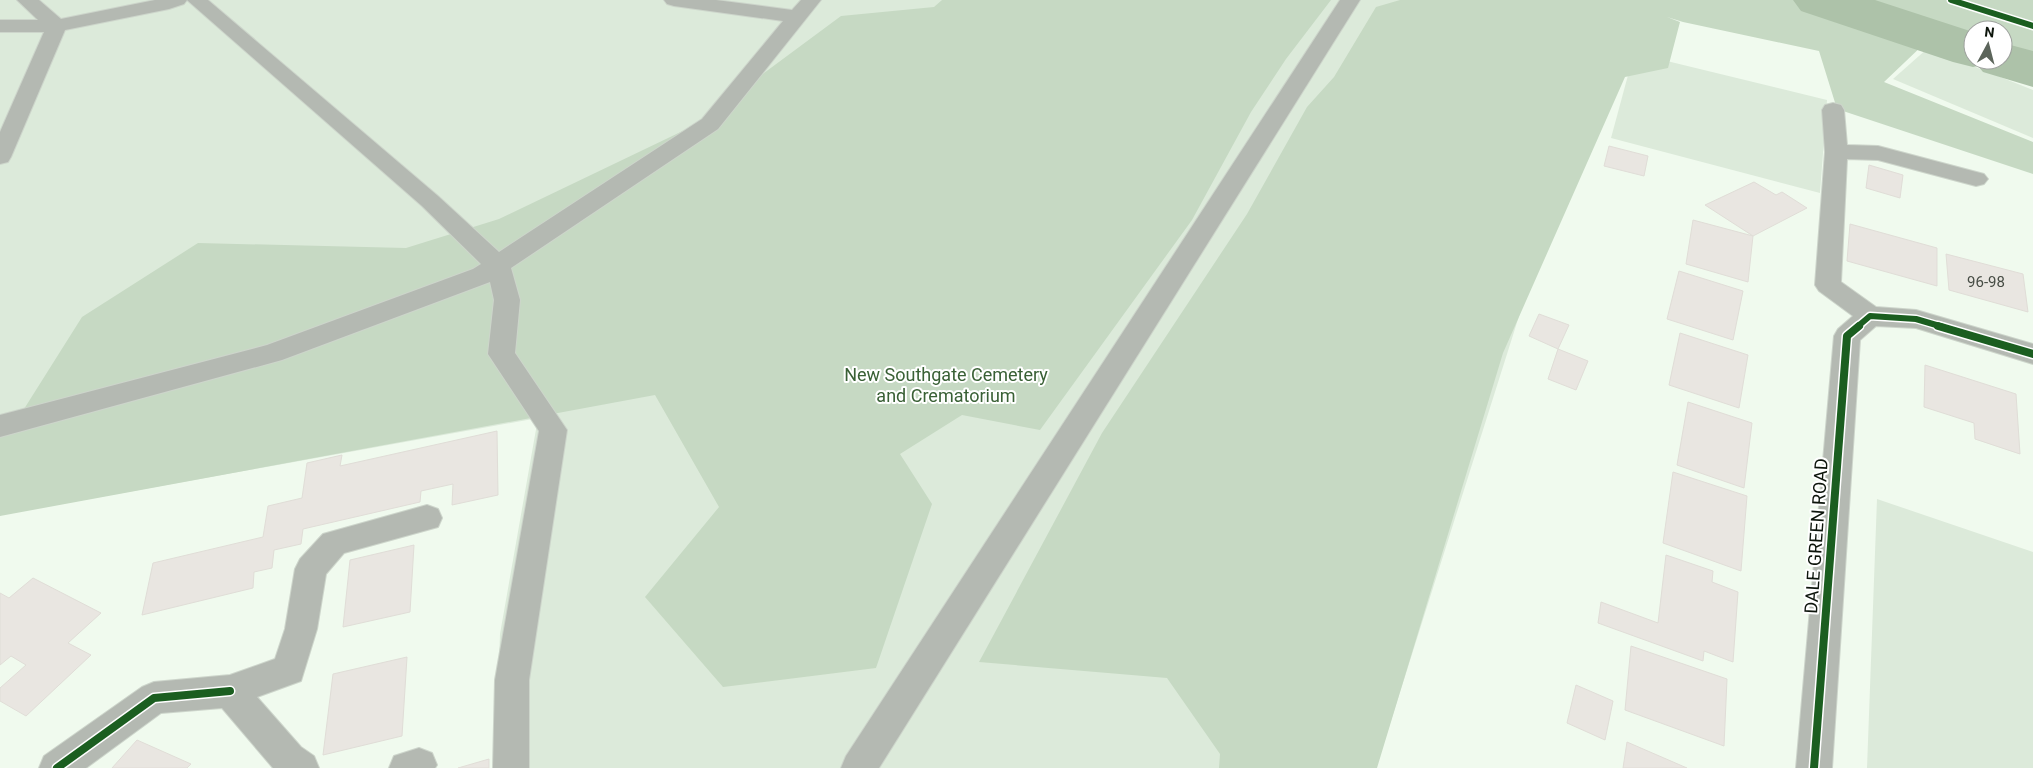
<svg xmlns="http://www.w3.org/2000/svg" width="2033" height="768" font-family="Roboto,sans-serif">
  <rect width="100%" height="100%" fill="#f0faee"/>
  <!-- green -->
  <g fill="#dceada">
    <path d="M0,0H1619L1376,768H495L500,634L538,418L0,515Z"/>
    <path d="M1928,48L2033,90V138L1893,79Z"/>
    <path d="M1634,53L1827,100L1820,193L1611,138Z"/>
    <path d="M1877,499L2033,552V768H1867Z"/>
  </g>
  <!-- forest -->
  <g fill="#c6d9c3" fill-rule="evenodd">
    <path d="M942,0H1331L1286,59L1251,112L1192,220L1040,430L962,415L900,454L932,504L876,668L723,687L645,597L719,507L655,395L0,516V416L24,409L82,317L198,243L406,248L499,219L691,127L841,16L934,7Z"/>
    <path d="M1400,0H2033V85L1925,43L1884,82L2033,142V174L1837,109L1819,51L1683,22L1667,17L1680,22L1668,68L1625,77L1503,353L1377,768H1219L1220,754L1167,678L979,662L1102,433L1247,214L1307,107L1334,77L1376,7ZM1973,30H2003V60H1973Z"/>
  </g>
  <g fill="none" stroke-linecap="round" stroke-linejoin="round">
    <!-- river -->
    <path fill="#adc2a9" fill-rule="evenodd" d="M1793,0H1875L1973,32V60H2003V43L2033,51V87L1983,72L1978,66L1973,67L1953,62L1801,11Z"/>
  </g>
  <!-- building -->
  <g fill="#e9e6e1" stroke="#e0ddd7">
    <path d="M1609,146L1648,156L1644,176L1604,166Z"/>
    <path d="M1869,165L1903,175L1900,198L1866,188Z"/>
    <path d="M1754,182L1776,195L1782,192L1807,208L1753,236L1705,205Z"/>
    <path d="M1693,220L1753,236L1748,282L1686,264Z"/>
    <path d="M1850,224L1937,248V286L1847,261Z"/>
    <path d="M1946,254L2023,274L2028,312L1949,290Z"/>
    <path d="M1679,271L1743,291L1733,340L1667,319Z"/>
    <path d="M1539,314L1569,325L1558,349L1529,336Z"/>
    <path d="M1680,333L1748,355L1739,408L1669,385Z"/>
    <path d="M1558,349L1588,361L1576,390L1548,379Z"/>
    <path d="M1925,365L2016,394L2020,454L1975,439L1974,423L1924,407Z"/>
    <path d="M1688,402L1752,423L1744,488L1677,465Z"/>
    <path d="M497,431L498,495L452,505L453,484L421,491L420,502L303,529L301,544L274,550L272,568L254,572L253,588L142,615L153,563L263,537L268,506L302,498L307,463L342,455L340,466Z"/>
    <path d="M1673,472L1747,496L1741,571L1663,543Z"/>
    <path d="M414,545L410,612L343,627L350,560Z"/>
    <path d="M1666,555L1713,571L1712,582L1738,592L1733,662L1704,651L1703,661L1598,623L1601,602L1658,623Z"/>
    <path d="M33,578L101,613L68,643L91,655L26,716L0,701V688L26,665L11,656L0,665V593L9,598Z"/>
    <path d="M1631,646L1727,679L1724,746L1625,710Z"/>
    <path d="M407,657L402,736L323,755L333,674Z"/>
    <path d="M1576,685L1613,701L1605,740L1567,723Z"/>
    <path d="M137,740L191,764L187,768H112Z"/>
    <path d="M1627,742L1687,768H1623Z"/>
    <path d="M489,759V768H458Z"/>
  </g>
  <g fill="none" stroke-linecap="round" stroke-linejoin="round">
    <!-- minor casing -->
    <g stroke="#cdd5cb" stroke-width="2">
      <g id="minor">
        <path d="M17,0H39L61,19L155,0H208L438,196L499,252L702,119L783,21L674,6L667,4L664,0H716L792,10L801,0H821L718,129L511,268L520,300L515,353L567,430L529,680V768H493L495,680L539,431L488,354L494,300L490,282L282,360L0,437V415L267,345L473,269L481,264L422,206L187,0L184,4L169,9L65,30L11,157L8,162L0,164V132L44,32H0V20H38Z"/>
        <path d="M1340,0H1360L879,768H841L846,756Z"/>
        <path d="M1833,103L1841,105L1844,110L1847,145L1878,146L1984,174L1988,179L1984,184L1976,186L1878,160L1847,159L1841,282L1876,307L1916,310L2033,344V364L1916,328L1876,326L1860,340L1832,768H1796L1834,336L1838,329L1853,316L1819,291L1815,285L1825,152L1822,110L1825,105Z"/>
        <path d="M427,505L438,509L442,518L438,527L344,553L326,574L317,629L301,681L257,697L301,747L314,756L319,768H273L222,708L161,713L86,768H39L44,756L142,687L154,682L230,675L275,659L285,629L295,569L300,559L323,534Z"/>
        <path d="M419,748L432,753L437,765L435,768H389L394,756Z"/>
      </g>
    </g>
    <!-- minor -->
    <use href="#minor" fill="#b4b9b2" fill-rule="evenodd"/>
    <!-- cycleway-far1 casing -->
    <g stroke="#fff" stroke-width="9">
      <g id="cycleway-far1">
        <path d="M1951,0L2033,26"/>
        <path d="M1857,327L1870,316L1916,319L1943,327"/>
      </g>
    </g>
    <!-- cycleway casing -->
    <g stroke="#fff" stroke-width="11">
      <g id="cycleway">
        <path d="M1938,326L2033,354"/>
        <path d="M57,768L154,698L230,691"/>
        <path d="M1814,768L1847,336L1859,326"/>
      </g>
    </g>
    <!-- cycleway-far1 -->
    <use href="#cycleway-far1" stroke="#1b5e20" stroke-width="6"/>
    <!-- cycleway -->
    <use href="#cycleway" stroke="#1b5e20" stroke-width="8"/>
  </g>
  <g text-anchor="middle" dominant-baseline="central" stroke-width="4" stroke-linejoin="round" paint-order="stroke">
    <!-- number labels -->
    <g font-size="15" fill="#464c44">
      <text x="1986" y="282">96-98</text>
    </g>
    <!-- park labels -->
    <g font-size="18" fill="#396035" stroke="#fff">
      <text x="946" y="374">New Southgate Cemetery<tspan x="946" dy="21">and Crematorium</tspan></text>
    </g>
    <!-- street labels -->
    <g font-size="18" fill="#0d150c" stroke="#fff">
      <text transform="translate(1816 536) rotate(-86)">DALE GREEN ROAD</text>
    </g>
  </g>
  <!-- north arrow -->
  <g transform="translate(1988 45) rotate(7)"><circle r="24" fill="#ffffff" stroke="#9ea19e"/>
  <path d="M0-4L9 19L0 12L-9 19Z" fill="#5c655b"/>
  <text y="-8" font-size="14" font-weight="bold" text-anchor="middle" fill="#0d150c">N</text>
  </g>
</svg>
